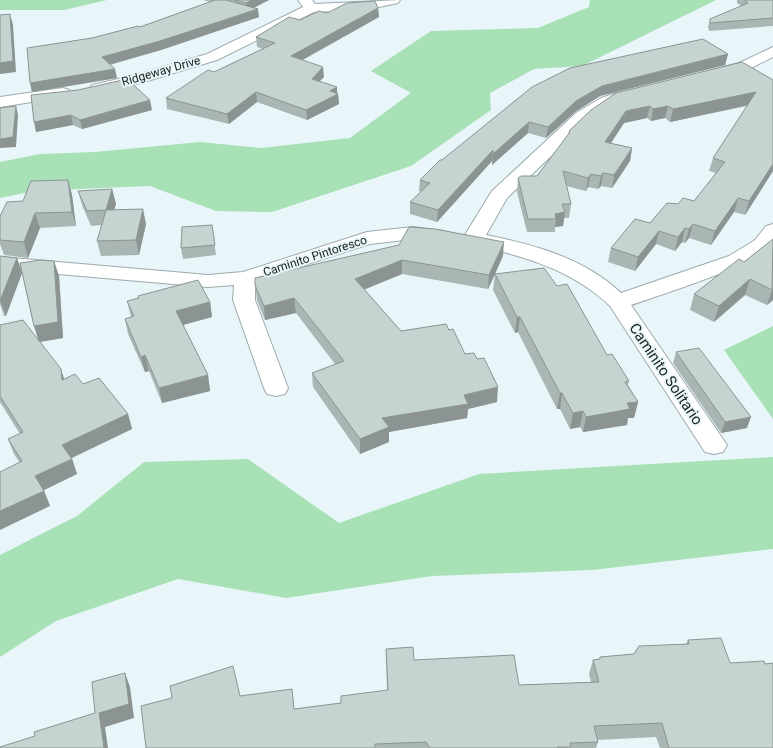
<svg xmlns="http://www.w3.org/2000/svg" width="773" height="748" font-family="Roboto,sans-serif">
  <rect width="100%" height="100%" fill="#e8f6f9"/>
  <!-- green -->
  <g fill="#a7e1b5">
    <path d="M0,0H107L64,10H0Z"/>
    <path d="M590,0H716L582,66L534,69L490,93L491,110L411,166L272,212L216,211L150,186L34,191L0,198V162L40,154L95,152L200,142L261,148L350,138L411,93L371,71L431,31L538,28L589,7Z"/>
    <path d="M773,326V419L724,350Z"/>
    <path d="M773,457V549L592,570L432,576L286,598L178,579L56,621L0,657V555L77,516L144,462L248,459L339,523L479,474Z"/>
  </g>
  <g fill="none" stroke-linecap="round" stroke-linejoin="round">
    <!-- minor casing -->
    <g stroke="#9daaad" stroke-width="2">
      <g id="minor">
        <path d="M298,0H312L315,4L400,0L398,3L365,10L314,12L217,60L144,82L98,93L90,88L92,85L136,75L207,54L303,7Z"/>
        <path d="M773,47V57L749,69L717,78L709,73L712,70L739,63Z"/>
        <path d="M63,88L69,90L71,93L69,96L0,107V97Z"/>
        <path d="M617,93L623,95L625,98L588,121L507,198L486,235C535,245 584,258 621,293L729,256L755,240L766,226L773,224C773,230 773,238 773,244C766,262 654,297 631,305L727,445L723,452L714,454L705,452L610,306C569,267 520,256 466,242L463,238L492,191L576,113L601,98Z"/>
        <path d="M413,227L444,231L447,235L444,239L437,241L413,239L370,244L255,281V300L288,388L285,394L276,396L267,394L264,388L233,300L234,285L208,287L0,269V257L208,275L243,272L367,232Z"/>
      </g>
    </g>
    <!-- minor -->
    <use href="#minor" fill="#fff" fill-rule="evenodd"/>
  </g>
  <!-- wall -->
  <g fill="#aab6b4">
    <path d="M203,0H269L254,8L259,17L161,50L110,65L117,78L32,92L30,83L92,38L140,27L210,2Z"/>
    <path d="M737,0H773V26L709,31L708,27L710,19L741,6L737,3Z"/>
    <path d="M378,8L379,17L303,60L324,77L319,81L337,87V93L338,94L339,104L307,120L257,102L229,124L167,109L166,98L214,72L263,49L257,47L256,37L300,20L327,13Z"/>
    <path d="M728,54L725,65L600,96L575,112L546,138L528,133L492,165V161L437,222L410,214V202L421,192L419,191L420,180L532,87Z"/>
    <path d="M773,80V171L745,215L734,212L711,245L689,238L685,243L682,242L675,251L656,244L635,271L608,262L611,248L678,204L694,201L716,173L709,171L713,158L747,106L670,122L665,118L651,121L647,118L624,123L611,143L632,148L630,161L612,188L601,186L598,189L588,187L586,191L566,186L571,204L569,218H564L563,226L555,227V232H527L517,192L518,178L537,176L568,135L569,131L591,110Z"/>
    <path d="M31,95L152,110L82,129L73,125L36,132Z"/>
    <path d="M68,180L72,195L76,226L40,228L28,258L4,255L0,244V216L23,201Z"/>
    <path d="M112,189L116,204L114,210L146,224L139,255L101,256L97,241L102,225L91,226L82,205L78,191Z"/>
    <path d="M212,225L216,255L183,259L181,248Z"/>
    <path d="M773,239V300L767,305L745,295L714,322L690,310L694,294L744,262Z"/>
    <path d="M399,245L503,256L495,274L607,355L629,381L628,385L638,402L634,418H628L627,425L583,432L580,427L570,429L560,409H557L518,332L515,333L493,290L495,275L488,289L402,274L364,290L401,331L449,330L497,402L468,409L467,418L389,432V442L360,454L313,387L312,373L335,364L296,313L265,320L257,300L255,285Z"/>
    <path d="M0,256L17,258L22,272L54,261L59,276L63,338L40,342L64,379L83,384L128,414L132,429L72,458L77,474L44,490L50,506L14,454L8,439L20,434L0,402V325L39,341L34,326L22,273L6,316H4L0,304Z"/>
    <path d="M127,301L210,302L212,317L183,325L208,375L210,391L162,403L149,371L145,372L128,334L125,319L131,317Z"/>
    <path d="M676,352L747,428L721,433L673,363Z"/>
    <path d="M688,640L730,663L773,748H660L656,737L597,740L598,742L596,748H146L240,696L295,709L341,703L387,690L386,649L414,660L519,685L591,682L589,674L593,660L599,659L600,657L634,654L686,644Z"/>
  </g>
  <!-- shaded-wall -->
  <g fill="#8b9492">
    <path d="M252,0H269L247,11L246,3Z"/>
    <path d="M378,8L379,17L291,66V56Z"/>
    <path d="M258,9L259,17L161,50L104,66L102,57Z"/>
    <path d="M10,14L13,25L16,72L0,74V63Z"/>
    <path d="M728,54L725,65L600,96L575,112L546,138L548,127L576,101L602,86Z"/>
    <path d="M323,67L324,77L312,89V79Z"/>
    <path d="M115,69L117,78L32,92L30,83Z"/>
    <path d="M337,87V95L338,94L339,104L307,120L306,110L330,91Z"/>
    <path d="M256,92L257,102L229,124L227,114Z"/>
    <path d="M756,92L753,104L670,122L673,109Z"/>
    <path d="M150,100L152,110L82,129L80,120Z"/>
    <path d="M16,106L18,115L16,147L0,148V139Z"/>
    <path d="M650,106L647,118L624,123L603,155L605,142L626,111Z"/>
    <path d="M668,106L665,118L651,121L653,109Z"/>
    <path d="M71,115L73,125L36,132L34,122Z"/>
    <path d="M529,122L528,133L492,165L493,154Z"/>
    <path d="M632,148L630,161L612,188L614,175Z"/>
    <path d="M493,150L492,161L437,222L438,210Z"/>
    <path d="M773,164V171L745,215L749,201Z"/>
    <path d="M603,173L601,186L598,189L601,176Z"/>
    <path d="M591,174L588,187L586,191L588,178Z"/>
    <path d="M68,180L72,195L76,226L72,212Z"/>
    <path d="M112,189L116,204L109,225L106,210Z"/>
    <path d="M738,198L734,212L711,245L715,231Z"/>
    <path d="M143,209L146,224L139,255L136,240Z"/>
    <path d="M565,212L563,226L555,227L556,219L555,214Z"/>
    <path d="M35,213L40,228L28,258L24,242Z"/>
    <path d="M693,224L689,238L685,243L689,229Z"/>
    <path d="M685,228L682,242L675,251L678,237Z"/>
    <path d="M659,231L656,244L635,271L638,257Z"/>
    <path d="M504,242L503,256L488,289L489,275Z"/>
    <path d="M17,258L22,273L6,316L0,301Z"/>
    <path d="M402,260V274L355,293V279Z"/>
    <path d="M54,261L59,276L63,338L39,342L34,326Z"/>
    <path d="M750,279L745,295L714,322L719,306Z"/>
    <path d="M773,289V300L767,305L772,290Z"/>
    <path d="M294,298L296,313L265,320L264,306Z"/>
    <path d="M210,302L212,317L179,326L176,311Z"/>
    <path d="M517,317H520L518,332L515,333Z"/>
    <path d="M145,355L149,371L145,372L141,357Z"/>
    <path d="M61,369L66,385L62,380Z"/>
    <path d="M208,375L210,391L162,403L159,388Z"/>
    <path d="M498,387L497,402L468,409L467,418L389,432V442L360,454V439L382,418L464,395Z"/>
    <path d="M560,393H562L560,409H557Z"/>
    <path d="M638,402L634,418H628L627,425L583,432L586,417L627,403Z"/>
    <path d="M583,411L580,427L570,429L573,413Z"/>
    <path d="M128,414L132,429L67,460L62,445Z"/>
    <path d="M751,417L747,428L721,433L725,422Z"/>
    <path d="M72,459L77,474L40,492L35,476Z"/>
    <path d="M44,491L50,506L0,530V511Z"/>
    <path d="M125,673L130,687L134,718L105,727L108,748H104L99,713Z"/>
  </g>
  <!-- building -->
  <g fill="#c6d4d1" stroke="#8b9492">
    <path d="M215,0H226L258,9L160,41L102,57L115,69L30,83L27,48L92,38L138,26L140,27Z"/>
    <path d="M234,0H252L246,3Z"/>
    <path d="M745,0H773V18L710,23V19L748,3Z"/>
    <path d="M375,1L378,8L291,56L323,67L312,79L337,87L330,91L338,94L306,110L256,92L227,114L166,98L208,70L214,72L275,43L256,37L289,17L300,20L319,11L327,13L347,3Z"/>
    <path d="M10,14L13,61L0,63V15Z"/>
    <path d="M703,39L728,54L602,86L576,101L548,127L529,122L493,154V150L438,210L410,202L430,183L420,180L440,160H442L532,87L570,68Z"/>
    <path d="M742,62L773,80V164L749,201L738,198L715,231L693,224L689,229L685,228L678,237L659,231L638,257L611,248L635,219L650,223L667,203L678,204L683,198L694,201L725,162L713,158L756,92L673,109L668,106L653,109L650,106L626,111L605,142L632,148L614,175L603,173L601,176L591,174L588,178L563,171L571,204H562L565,212L555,214L556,219H528L518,178L521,176H537L570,132L569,131L591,110L616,93Z"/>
    <path d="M127,79L150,100L80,120L71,115L34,122L31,95L78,90Z"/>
    <path d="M16,106L13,137L0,139V108Z"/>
    <path d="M68,180L72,212L35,213L24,242L0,240V216L7,202L23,201L31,181Z"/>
    <path d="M112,189L106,210L87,211L78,191Z"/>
    <path d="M143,209L136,240L97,241L106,210Z"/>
    <path d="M212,225L215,245L181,248L182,227Z"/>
    <path d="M409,227L435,229L504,242L489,275L402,260L355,279L401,331L446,324L449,330L453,329L465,354L474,353L477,359L484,358L498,387L464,395L468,404L382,418L389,427L360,439L312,373L344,361L294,298L264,306L255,285V278L399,245Z"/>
    <path d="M773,239L772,290L750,279L719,306L694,294L739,259L744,262Z"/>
    <path d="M0,256L17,258L0,301Z"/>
    <path d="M41,260L54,261L58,322L34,326L20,263Z"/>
    <path d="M544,268L557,286L567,284L607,355L612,354L629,381L625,382L638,402L627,403L630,409L586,417L583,411L573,413L562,393H560L520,317H517L495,274Z"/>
    <path d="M198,280L210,302L176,311L208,375L159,388L145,355L141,357L125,319L134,316L127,301L139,298L138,296Z"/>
    <path d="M23,320L61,369L62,380L75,374L83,384L99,378L128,414L62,445L72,459L35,476L44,491L0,511V472L22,461L8,439L23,432L0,396V325Z"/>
    <path d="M699,348L751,417L725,422L676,352Z"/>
    <path d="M721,638L730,663L764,661L765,664L773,663V748H669L662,723L594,726L598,742L570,743L571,747H558V748H430L426,742L375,744V748H146L141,706L172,698L170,686L233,666L240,696L292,689L294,709L341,703V696L388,690L386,649L413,647L414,660L514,655L519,685L599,682L593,660L600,659V657L634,654L639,646L689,644L688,640Z"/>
    <path d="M125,673L129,704L99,713L104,748H0V747L35,736L34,732L95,713L92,682Z"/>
  </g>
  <g text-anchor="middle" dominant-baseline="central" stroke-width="4" stroke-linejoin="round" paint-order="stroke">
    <!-- far-street labels -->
    <g font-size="12" fill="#202526" stroke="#e8f6f9">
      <text transform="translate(161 71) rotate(-16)">Ridgeway Drive</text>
      <text transform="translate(315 256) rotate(-18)">Caminito Pintoresco</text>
    </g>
    <!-- street labels -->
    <g font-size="15" fill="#202526" stroke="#e8f6f9">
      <text transform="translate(666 374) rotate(56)">Caminito Solitario</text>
    </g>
  </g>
</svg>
